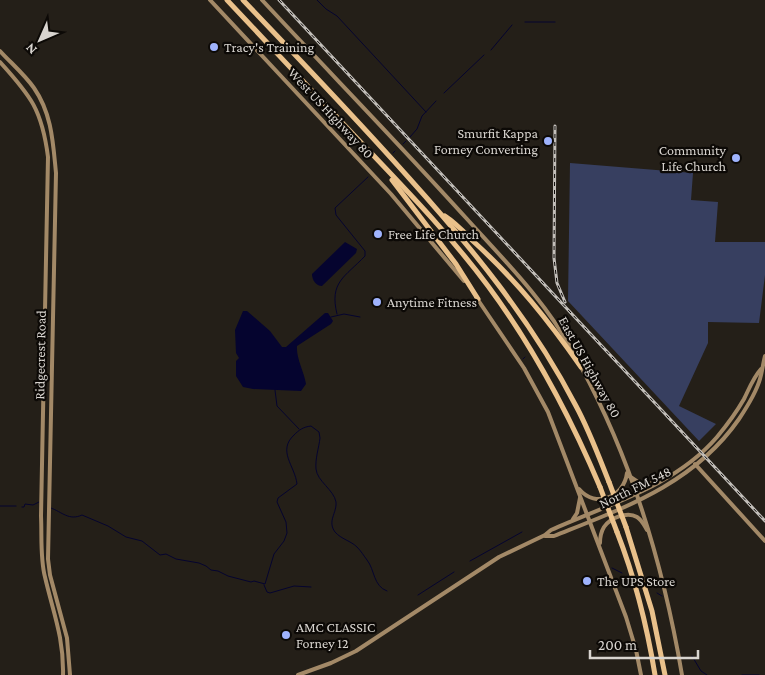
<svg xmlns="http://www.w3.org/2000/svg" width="765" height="675" font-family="'Crimson Pro',serif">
  <rect width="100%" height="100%" fill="#241f18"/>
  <!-- green -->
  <path fill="#373f60" d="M570,163L693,173L691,200L718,202L715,242H765V275L759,323L708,322V343L679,406L716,424L699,441L568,301Z"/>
  <!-- water -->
  <g fill="#05042f">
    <path d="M345,242L357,249L356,253L322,286C316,286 312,280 312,274Z"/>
    <path d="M243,311H247L270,331L282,347H286L325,313H328L333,321L331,324L297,346C296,358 304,372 306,384L301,391L253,389L243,387L236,376V361L239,358L236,353L235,330Z"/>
  </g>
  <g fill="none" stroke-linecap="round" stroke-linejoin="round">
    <!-- stream -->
    <g stroke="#05042f" stroke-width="1">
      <path d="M317,0L326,9L337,16L426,112"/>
      <path d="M525,22H555"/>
      <path d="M491,50L512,25"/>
      <path d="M444,93L484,55"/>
      <path d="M410,137L417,129L422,116L436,101"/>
      <path d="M403,144L406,141"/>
      <path d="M393,153L395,151"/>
      <path d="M337,314C329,282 345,277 365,256V251L336,215L335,208L368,177"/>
      <path d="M331,317L344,314L360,317"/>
      <path d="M562,318L565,315"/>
      <path d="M523,359L525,357"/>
      <path d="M275,390L277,406L299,429"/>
      <path d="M0,506H16"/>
      <path d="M22,507H24L25,504L33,505L39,502"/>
      <path d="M51,508C62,512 69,521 82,515L108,526L126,537L142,541L160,555L166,554L176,559L199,563L206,566L211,570L218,571L228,576L251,582L254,581L265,584L274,554L284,541L287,533L286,522L277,502L278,498L297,484C295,466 277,451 294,435C299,430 303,427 311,426L319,432L320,438C319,447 315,459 316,469C317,481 334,490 336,502C337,513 327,521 335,532C341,539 351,541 357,547C361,551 364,556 367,560C375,570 373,586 387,591"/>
      <path d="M470,561L522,532"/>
      <path d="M612,568L622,573"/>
      <path d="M264,585L267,592L270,593L294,586L311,587"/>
      <path d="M657,593L662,596"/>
      <path d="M418,595L454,572"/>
      <path d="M692,656L701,671L707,675"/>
      <path d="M742,675H759"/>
    </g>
    <!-- secondary -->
    <g stroke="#a38967" stroke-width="4">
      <path d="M210,0L391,194L464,281"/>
      <path d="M262,0C330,73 400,145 467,219C505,261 546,302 573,352"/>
      <path d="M0,51C11,63 25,75 34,88C52,114 53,143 56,173L48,559L50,575L67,638L70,675"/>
      <path d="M0,62C31,96 42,110 48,157L41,516C42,536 40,558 45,577C53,612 64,638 63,675"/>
      <path d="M476,297L524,368L548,412L626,617L636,650L641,675"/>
      <path d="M580,365C632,460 664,569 682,675"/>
      <path d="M695,464L765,541"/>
      <path d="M629,476L641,484L657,483"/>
      <path d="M579,489C596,509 624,497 627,473"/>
      <path d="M573,519L577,513L580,498"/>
      <path d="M545,536H554C624,508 694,484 739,419C747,407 756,393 760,379C762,372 763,364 765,356"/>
      <path d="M600,543C600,538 601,532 604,527C610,518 627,511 637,517C642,520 644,525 647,530"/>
      <path d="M298,675L331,663L356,651L499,557L545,535L551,530C609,504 675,486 717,437C727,425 736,413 744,399C749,389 753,378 761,369"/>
    </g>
    <!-- highway -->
    <g stroke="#eac18b" stroke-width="5">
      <path d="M227,0C276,52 324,104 373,155C413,197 453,239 488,286C534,348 570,416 600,487"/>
      <path d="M243,0C299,59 355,117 409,178C472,248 532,321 576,406C589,430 599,457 609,482"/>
      <path d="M392,180L456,264L478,299"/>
      <path d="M445,216C456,223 465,233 474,242C517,281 548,320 581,367"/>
      <path d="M626,527L652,611L665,675"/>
      <path d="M617,532C635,578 647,626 655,675"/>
    </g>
    <!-- rail casing -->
    <g stroke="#c3bfba" stroke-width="3">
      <g id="rail">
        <path d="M279,0L765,521"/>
        <path d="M555,126L554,258L557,283L565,302"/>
      </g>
    </g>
    <!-- rail -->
    <use href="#rail" stroke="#0c0906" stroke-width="1" stroke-dasharray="4" stroke-linecap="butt"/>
    <!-- highway-bridge -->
    <g stroke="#eac18b" stroke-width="5">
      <path d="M609,482L626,527"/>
      <path d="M600,487L617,532"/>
    </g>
  </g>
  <!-- markers -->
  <g fill="#9fb3fd" stroke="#0c0906" stroke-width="2">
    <circle cx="214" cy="47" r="5"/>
    <circle cx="548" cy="141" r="5"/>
    <circle cx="736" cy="158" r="5"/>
    <circle cx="378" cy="234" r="5"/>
    <circle cx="377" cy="302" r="5"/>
    <circle cx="587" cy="581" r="5"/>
    <circle cx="286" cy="635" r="5"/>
  </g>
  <g text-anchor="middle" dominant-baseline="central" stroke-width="4.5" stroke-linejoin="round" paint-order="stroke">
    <!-- poi labels -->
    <g font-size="14" fill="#d8d4cf" stroke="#0c0906" text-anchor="start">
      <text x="224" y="47">Tracy's Training</text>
      <text x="538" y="133" text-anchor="end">Smurfit Kappa<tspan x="538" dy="16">Forney Converting</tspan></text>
      <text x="726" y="150" text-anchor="end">Community<tspan x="726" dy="16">Life Church</tspan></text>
      <text x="388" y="234">Free Life Church</text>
      <text x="387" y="302">Anytime Fitness</text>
      <text x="597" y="581">The UPS Store</text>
      <text x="296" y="627">AMC CLASSIC<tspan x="296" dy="16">Forney 12</tspan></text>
    </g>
    <!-- street labels -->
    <g font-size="14" fill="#d8d4cf" stroke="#0c0906">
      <text transform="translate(331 113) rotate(47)">West US Highway 80</text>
      <text transform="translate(40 355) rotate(-89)">Ridgecrest Road</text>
      <text transform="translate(590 367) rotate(61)">East US Highway 80</text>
      <text transform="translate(635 487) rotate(-26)">North FM 548</text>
    </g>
  </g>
  <!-- north arrow -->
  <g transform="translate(40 40) rotate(225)" stroke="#0c0906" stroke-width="4" paint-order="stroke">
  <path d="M0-4L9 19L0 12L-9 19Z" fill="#d8d4cf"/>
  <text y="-8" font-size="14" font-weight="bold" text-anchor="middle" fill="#d8d4cf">N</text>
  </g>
  <!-- scale -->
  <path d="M590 650v8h108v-8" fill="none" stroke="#d8d4cf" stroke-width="2.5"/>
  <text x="598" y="650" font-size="15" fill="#d8d4cf" stroke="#0c0906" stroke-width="4" paint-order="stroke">200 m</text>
</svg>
